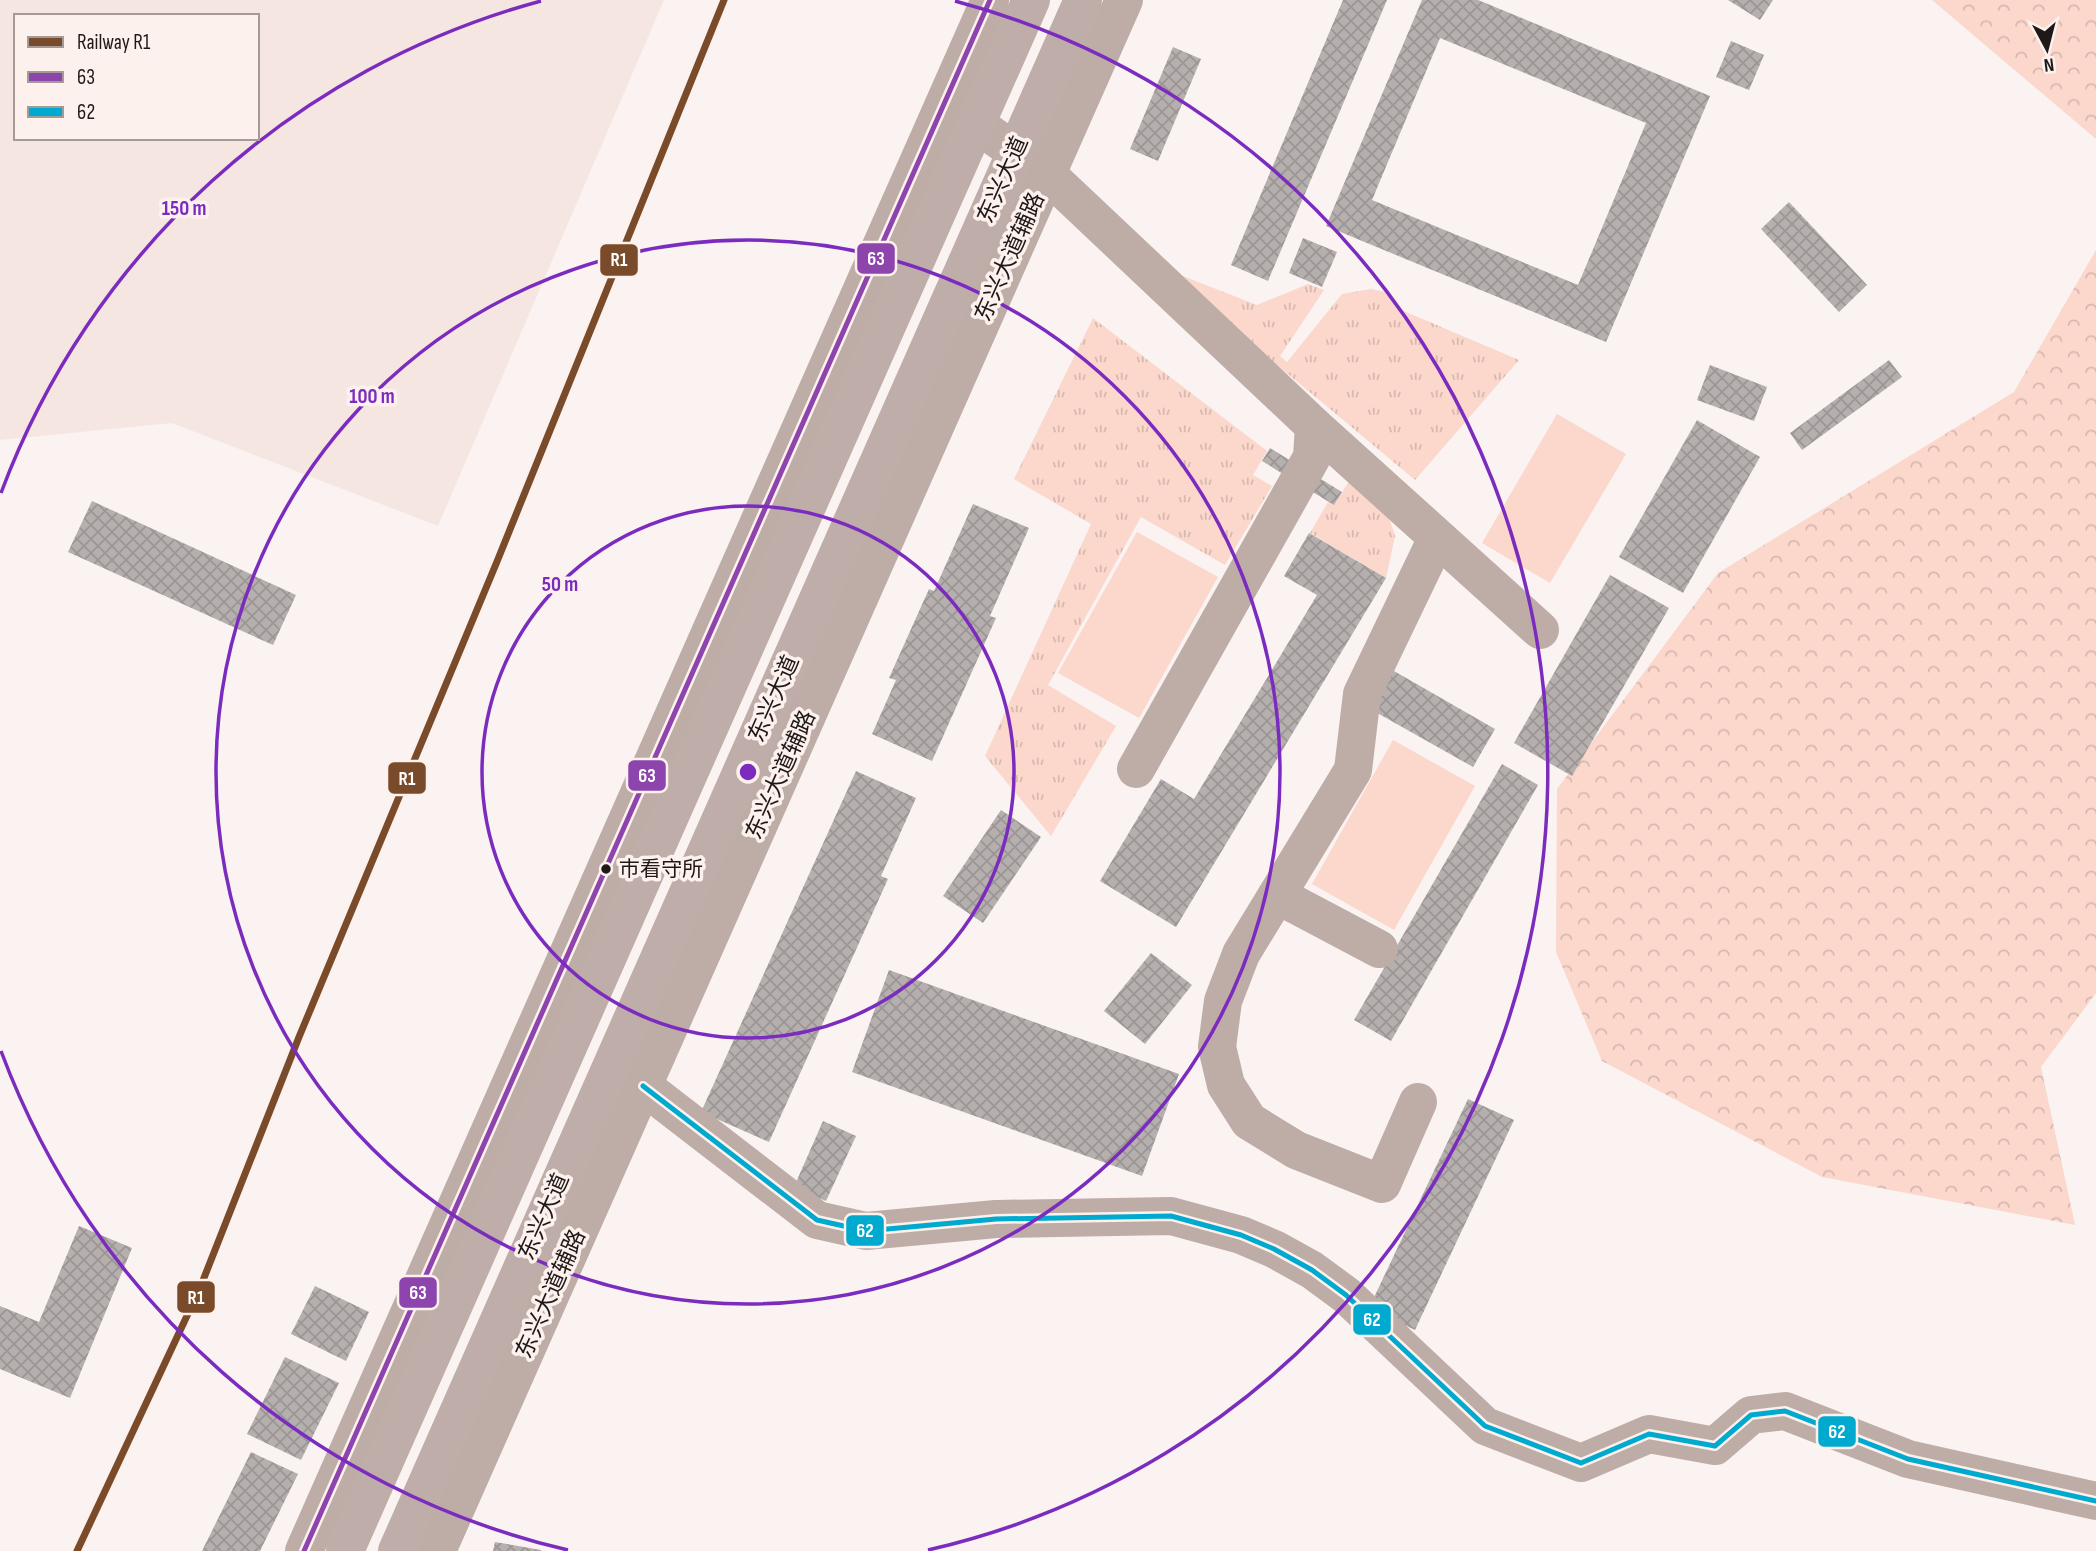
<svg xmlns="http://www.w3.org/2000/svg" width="2096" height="1551" font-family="'Sofia Sans Condensed','Noto Sans SC',sans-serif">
  <defs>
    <pattern id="grass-tufts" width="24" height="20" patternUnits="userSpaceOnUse" patternTransform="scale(1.75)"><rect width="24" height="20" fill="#fbd7cc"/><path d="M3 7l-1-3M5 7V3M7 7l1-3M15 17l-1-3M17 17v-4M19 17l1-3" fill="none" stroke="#d7b8ae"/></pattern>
    <pattern id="forest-crowns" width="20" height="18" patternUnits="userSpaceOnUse" patternTransform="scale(1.75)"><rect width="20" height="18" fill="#fbd7cc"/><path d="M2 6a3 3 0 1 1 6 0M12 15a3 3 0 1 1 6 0" fill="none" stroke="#d7b8ae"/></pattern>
    <pattern id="building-cross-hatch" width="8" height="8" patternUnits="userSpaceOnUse" patternTransform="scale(1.75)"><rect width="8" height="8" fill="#b5afae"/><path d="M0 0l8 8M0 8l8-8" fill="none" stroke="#9b9695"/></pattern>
  </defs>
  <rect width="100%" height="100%" fill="#faf3f2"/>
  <!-- built -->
  <path fill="#f6e6e2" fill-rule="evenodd" d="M0,0H664L438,526L172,423L0,440ZM16,16H257V138H16Z"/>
  <!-- grass -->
  <g fill="url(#grass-tufts)">
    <path d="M1160,267L1257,305L1308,284L1324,290L1280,356L1287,362L1342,294L1371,289L1386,292L1399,309L1519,360L1415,480Z"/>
    <path d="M1093,318L1267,451L1253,475L1272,486L1225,565L1141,517L1048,685L1116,726L1051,836L985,756L1091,524L1014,479Z"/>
    <path d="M1351,478L1388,515L1395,536L1386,578L1310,533L1328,502L1335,504Z"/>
  </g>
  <!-- forest -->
  <g fill="url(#forest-crowns)">
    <path d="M1932,0H2096V139Z"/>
    <path d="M2096,250V993L2041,1067L2075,1225L1822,1177L1602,1061L1556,952L1557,789L1718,573L2014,392Z"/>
  </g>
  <!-- pitch -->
  <g fill="#fbd7cc">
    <path d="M1557,414L1626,454L1550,583L1482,543Z"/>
    <path d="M1137,532L1218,577L1139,718L1058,673Z"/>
    <path d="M1393,740L1475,786L1394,930L1312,884Z"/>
  </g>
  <!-- building -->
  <g fill="url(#building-cross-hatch)" fill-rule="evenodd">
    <path d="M1343,0H1387L1268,281L1231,265Z"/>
    <path d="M1422,0H1478L1710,96L1606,342L1326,226ZM1440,38L1646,123L1578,285L1372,200Z"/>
    <path d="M1728,0H1773L1760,20Z"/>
    <path d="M1731,41L1764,55L1749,90L1716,77Z"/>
    <path d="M1173,47L1201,59L1158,161L1130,149Z"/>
    <path d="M1789,202L1867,285L1839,312L1761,229Z"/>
    <path d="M1303,238L1337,252L1322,287L1289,273Z"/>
    <path d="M1889,360L1902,377L1802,450L1790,433Z"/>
    <path d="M1710,365L1767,387L1754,421L1697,400Z"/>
    <path d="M1697,420L1760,457L1683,593L1619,557Z"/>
    <path d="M1270,448L1342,492L1334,505L1262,461Z"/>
    <path d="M92,501L296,595L273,645L68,552Z"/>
    <path d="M973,504L1029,528L990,616L996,618L932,761L872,734L896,680L889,678L929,589L934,591Z"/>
    <path d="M1309,533L1386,578L1176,927L1100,881L1161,779L1194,799L1317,595L1284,576Z"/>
    <path d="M1610,575L1669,608L1572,776L1514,743Z"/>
    <path d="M1394,671L1495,729L1473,767L1372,710Z"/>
    <path d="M1502,764L1538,785L1391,1041L1354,1020Z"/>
    <path d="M856,771L916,798L881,876L888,879L769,1142L701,1112Z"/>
    <path d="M1001,810L1041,837L983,923L943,896Z"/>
    <path d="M1151,953L1192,985L1145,1044L1104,1011Z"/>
    <path d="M889,970L1179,1074L1142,1176L852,1072Z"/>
    <path d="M1468,1099L1514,1120L1415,1330L1369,1308Z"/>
    <path d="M823,1121L856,1136L826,1201L794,1187Z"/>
    <path d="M79,1226L132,1248L70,1398L0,1369V1306L39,1322Z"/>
    <path d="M315,1286L369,1312L346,1361L291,1334Z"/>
    <path d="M285,1357L339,1383L301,1460L247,1434Z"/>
    <path d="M251,1452L298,1474L260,1551H202Z"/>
    <path d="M495,1542L541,1550V1551H493Z"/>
  </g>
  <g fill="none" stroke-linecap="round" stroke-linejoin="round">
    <!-- minor -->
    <g stroke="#beaca7" stroke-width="38">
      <path d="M976,124L1047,174L1314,426L1540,630"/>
      <path d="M1136,769L1312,457L1314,426"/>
      <path d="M1277,895L1379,949"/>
      <path d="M643,1086L817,1220L866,1231L996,1219L1171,1216L1241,1235L1274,1249L1312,1270L1346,1295L1485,1426L1581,1463L1649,1434L1715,1446L1751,1415L1785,1411L1908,1459L2096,1501"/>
      <path d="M1418,1102L1382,1184L1296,1150L1249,1121L1226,1085L1217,1047L1223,1001L1241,954L1353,770L1362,694L1437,538"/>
      <path d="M304,1551L990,0"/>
      <path d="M437,1551L1124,0"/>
    </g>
    <!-- major -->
    <g stroke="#beada8" stroke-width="38">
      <path d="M345,1551L1031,0"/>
      <path d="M397,1551L1083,0"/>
    </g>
    <!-- bus-1 casing -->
    <g stroke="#fdf1ee" stroke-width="10">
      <path id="bus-1" d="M304,1551L990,0"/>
    </g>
    <!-- bus-2 casing -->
    <g stroke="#fdf1ee" stroke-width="10">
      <path id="bus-2" d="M643,1086L817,1220L866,1231L996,1219L1171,1216L1241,1235L1274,1249L1312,1270L1346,1295L1485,1426L1581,1463L1649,1434L1715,1446L1751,1415L1785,1411L1908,1459L2096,1501"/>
    </g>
    <!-- bus-1 -->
    <use href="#bus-1" stroke="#8e44ad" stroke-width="5"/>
    <!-- bus-2 -->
    <use href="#bus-2" stroke="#00a9ce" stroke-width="5"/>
    <!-- rail-1 casing -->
    <g stroke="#fdf1ee" stroke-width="12">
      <path id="rail-1" d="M77,1551L200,1288L299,1037L496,564L724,0"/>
    </g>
    <!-- rail-1 -->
    <use href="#rail-1" stroke="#7a4b2a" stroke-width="7"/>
  </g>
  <!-- distance rings -->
  <g fill="none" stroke="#7b2cbf" stroke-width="3.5">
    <circle cx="748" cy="772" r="266"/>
    <circle cx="748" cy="772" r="532"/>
    <path d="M568 1550A798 798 0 0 1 1 1051M1 493A798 798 0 0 1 541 1M955 1A798 798 0 0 1 928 1550"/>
  </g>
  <!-- markers -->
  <circle fill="#1e1918" stroke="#fdf1ee" stroke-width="2.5" cx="606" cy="869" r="6"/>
  <g text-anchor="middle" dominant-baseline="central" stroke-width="7" stroke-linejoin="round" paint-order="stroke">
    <!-- bus labels -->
    <g font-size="21" fill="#1e1918" stroke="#fdf1ee" text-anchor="start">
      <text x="619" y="869">巿看守所</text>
    </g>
    <!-- street labels -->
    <g font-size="23" fill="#1e1918" stroke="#fdf1ee">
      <text transform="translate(1003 180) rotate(-66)">东兴大道</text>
      <text transform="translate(1010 257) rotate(-66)">东兴大道辅路</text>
      <text transform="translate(774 699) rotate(-66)">东兴大道</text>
      <text transform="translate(781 775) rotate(-66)">东兴大道辅路</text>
      <text transform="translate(544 1217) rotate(-66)">东兴大道</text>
      <text transform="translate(551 1294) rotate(-66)">东兴大道辅路</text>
    </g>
  </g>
  <circle cx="748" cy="772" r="10" fill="#7b2cbf" stroke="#fdf1ee" stroke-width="3.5"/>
  <g font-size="21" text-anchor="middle" font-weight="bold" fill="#7b2cbf" stroke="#fdf1ee" stroke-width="7" stroke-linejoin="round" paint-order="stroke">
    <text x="184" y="215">150 m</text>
    <text x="372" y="403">100 m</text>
    <text x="560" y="591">50 m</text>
  </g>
  <g stroke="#fdf1ee" stroke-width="2.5">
    <rect x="856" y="242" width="40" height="33" rx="7" fill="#8e44ad"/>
    <rect x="599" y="243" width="40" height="34" rx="7" fill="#7a4b2a"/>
    <rect x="627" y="759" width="40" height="33" rx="7" fill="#8e44ad"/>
    <rect x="387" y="761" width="40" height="34" rx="7" fill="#7a4b2a"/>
    <rect x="845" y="1214" width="40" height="33" rx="7" fill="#00a9ce"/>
    <rect x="398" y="1276" width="40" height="33" rx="7" fill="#8e44ad"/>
    <rect x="176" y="1280" width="40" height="34" rx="7" fill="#7a4b2a"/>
    <rect x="1352" y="1303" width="40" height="33" rx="7" fill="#00a9ce"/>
    <rect x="1817" y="1415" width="40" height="33" rx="7" fill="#00a9ce"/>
  </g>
  <g font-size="19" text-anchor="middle" font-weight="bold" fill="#fff">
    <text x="876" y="265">63</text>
    <text x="619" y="266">R1</text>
    <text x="647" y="782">63</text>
    <text x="407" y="785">R1</text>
    <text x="865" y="1237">62</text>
    <text x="418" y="1299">63</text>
    <text x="196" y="1304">R1</text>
    <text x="1372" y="1326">62</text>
    <text x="1837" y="1438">62</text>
  </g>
  <!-- legend -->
  <rect x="14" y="14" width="245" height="126" fill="#fdf1ee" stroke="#a49b98" stroke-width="2"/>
  <rect x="28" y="37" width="35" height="10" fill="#7a4b2a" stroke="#a49b98" stroke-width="2"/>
  <text x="77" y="49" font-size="21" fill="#1e1918">Railway R1</text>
  <rect x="28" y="72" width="35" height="10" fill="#8e44ad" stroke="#a49b98" stroke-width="2"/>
  <text x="77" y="84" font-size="21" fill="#1e1918">63</text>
  <rect x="28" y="107" width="35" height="10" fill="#00a9ce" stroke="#a49b98" stroke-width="2"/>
  <text x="77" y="119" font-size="21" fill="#1e1918">62</text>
  <!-- north arrow -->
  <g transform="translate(2047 49) rotate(173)" stroke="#fdf1ee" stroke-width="5" paint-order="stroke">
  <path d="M0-5L12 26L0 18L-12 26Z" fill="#1e1918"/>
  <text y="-10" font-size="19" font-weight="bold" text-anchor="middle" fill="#1e1918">N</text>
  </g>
</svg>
